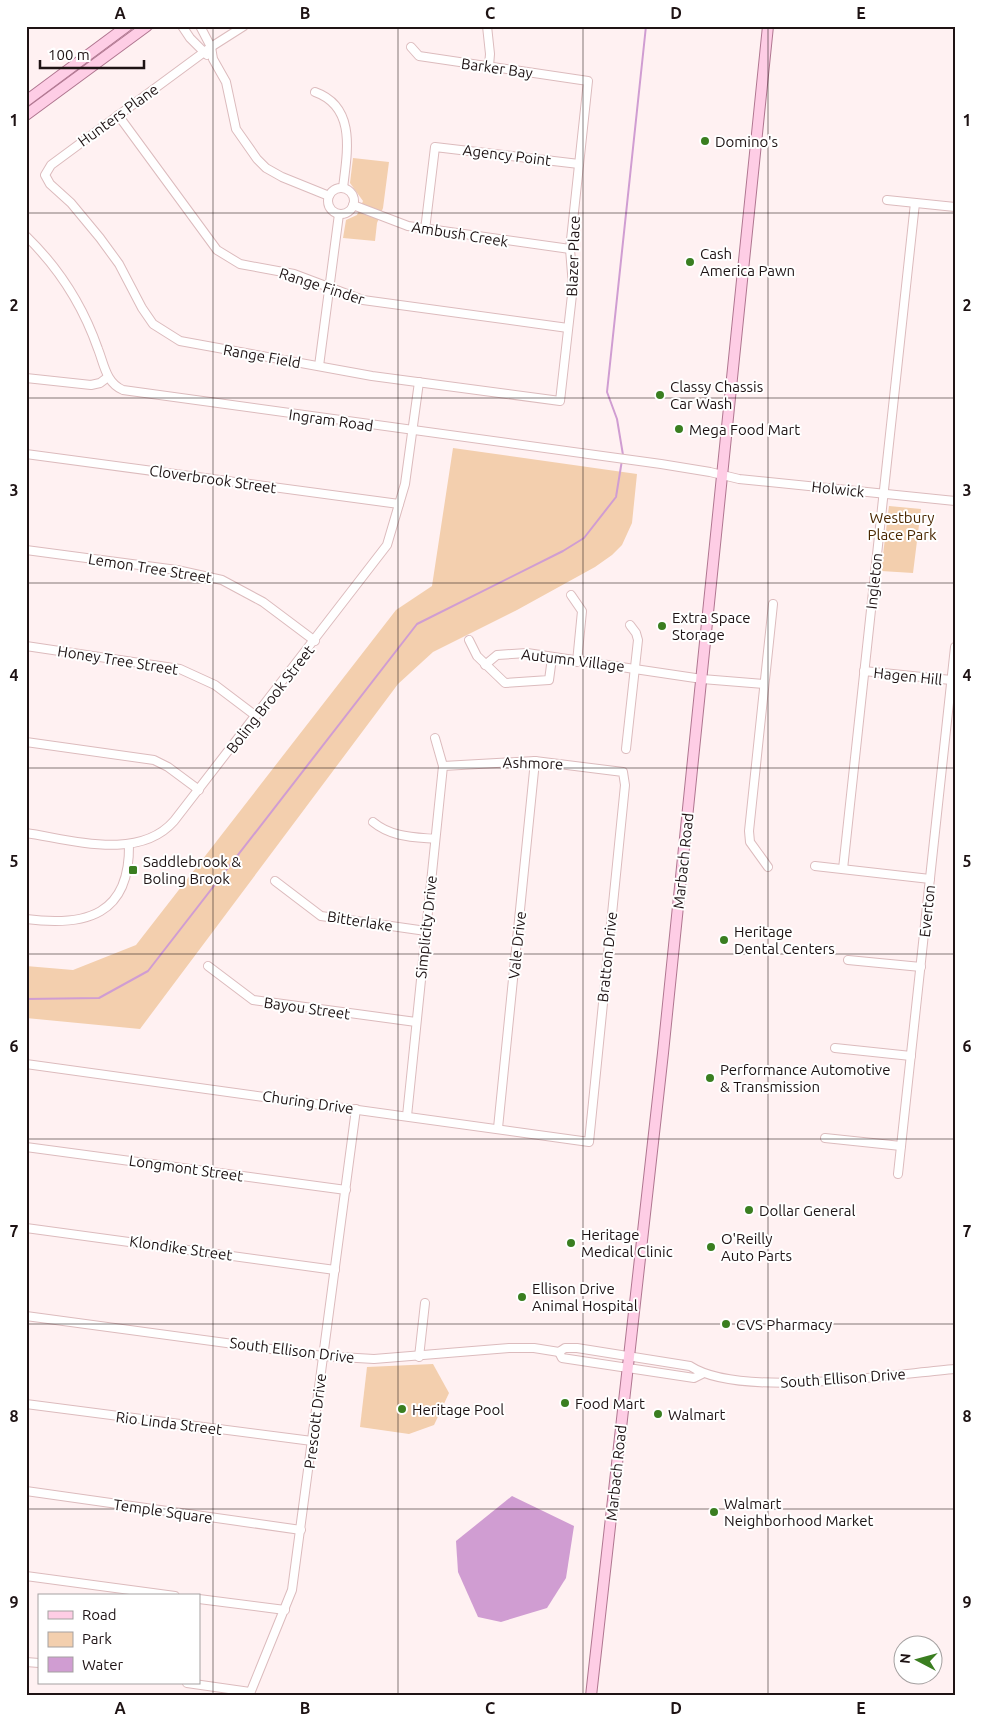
<svg xmlns="http://www.w3.org/2000/svg" width="981" height="1722" font-family="Ubuntu,sans-serif">
  <rect width="100%" height="100%" fill="#fff1f2"/>
  <!-- green -->
  <g fill="#f3cfae">
    <path d="M353,158L389,162L383,208L377,223L375,241L343,238L346,220L357,215L363,201L350,183Z"/>
    <path d="M453,448L637,474L632,523L622,545L612,555L595,567L517,610L433,652L398,684L140,1029L26,1018V966L73,970L136,945L396,610L432,586Z"/>
    <path d="M889,506L921,509L913,573L881,571Z"/>
    <path d="M433,1364L449,1393L434,1425L409,1434L360,1427L367,1367Z"/>
  </g>
  <!-- water -->
  <path fill="#d09dd2" d="M512,1496L574,1526L566,1578L547,1608L501,1622L478,1617L458,1572L456,1541Z"/>
  <g fill="none" stroke-linecap="round" stroke-linejoin="round">
    <!-- stream -->
    <g stroke="#d09dd2" stroke-width="2">
      <path d="M623,455L617,419L607,392L646,26"/>
      <path d="M26,999L99,998L148,971L417,624L563,551L584,538L616,497L622,460"/>
    </g>
    <!-- minor casing -->
    <g stroke="#dcbbbd" stroke-width="10">
      <g id="minor">
        <path d="M182,26L190,38L207,55"/>
        <path d="M200,26L211,47L213,59L226,82L236,129L257,159L266,168L282,177L329,196"/>
        <path d="M244,26L211,47L51,165L45,175L50,184L71,203L100,238L119,264L142,308L153,324L180,341L372,376L560,401L573,286L570,249L588,81L419,56L411,47"/>
        <path d="M487,26L490,54L489,66"/>
        <path d="M315,92C357,107 347,153 343,188"/>
        <path d="M118,115L217,250L240,264L294,274L363,300L568,328"/>
        <circle cx="341" cy="201" r="13"/>
        <path d="M887,200L955,207"/>
        <path d="M353,205L408,226L570,249"/>
        <path d="M425,230L435,147L579,164"/>
        <path d="M26,236C59,268 83,306 98,349C104,364 106,383 123,390L661,464L710,472L739,479L955,501"/>
        <path d="M319,366L339,214"/>
        <path d="M26,378L91,385L100,383L108,377"/>
        <path d="M26,454L399,504"/>
        <path d="M26,550L177,570L222,580L263,602L315,641"/>
        <path d="M571,595L582,611L577,662"/>
        <path d="M469,640L477,656L505,683L549,680L552,658"/>
        <path d="M26,646L180,669L215,685L256,716"/>
        <path d="M485,665L497,655L527,653L702,679L764,684"/>
        <path d="M864,671L951,680"/>
        <path d="M26,742L154,760L168,767L199,790"/>
        <path d="M626,749L638,640L636,633L630,625"/>
        <path d="M373,822C391,837 413,837 435,839"/>
        <path d="M26,833C73,840 139,861 174,821L387,545L405,484L419,382"/>
        <path d="M815,866L930,879"/>
        <path d="M768,867L750,842L749,831L773,604"/>
        <path d="M843,869L915,203"/>
        <path d="M275,881L321,916L426,931"/>
        <path d="M26,919C86,927 130,915 129,845"/>
        <path d="M848,960L921,967"/>
        <path d="M208,966L253,1000L416,1022"/>
        <path d="M835,1048L911,1056"/>
        <path d="M26,1064L589,1142L625,785L623,772L535,761L443,766"/>
        <path d="M407,1116L443,766L435,738"/>
        <path d="M498,1128L535,761"/>
        <path d="M825,1138L901,1146"/>
        <path d="M26,1147L346,1190"/>
        <path d="M898,1174L955,647"/>
        <path d="M26,1228L335,1270"/>
        <path d="M26,1316L323,1356L374,1359L509,1348H534L559,1352L565,1348H577L690,1366C740,1399 893,1374 955,1369"/>
        <path d="M559,1352L562,1358L694,1378L702,1374"/>
        <path d="M419,1357L425,1303"/>
        <path d="M26,1404L312,1441"/>
        <path d="M26,1491L301,1530"/>
        <path d="M26,1576L175,1596"/>
        <path d="M199,1599L285,1610"/>
        <path d="M26,1662L39,1663"/>
        <path d="M187,1683L250,1692"/>
        <path d="M249,1696L292,1590L356,1109"/>
      </g>
    </g>
    <!-- major casing -->
    <g stroke="#b07690" stroke-width="12">
      <g id="major">
        <path d="M26,101L127,26"/>
        <path d="M26,115L147,26"/>
        <path d="M591,1696L663,1053L768,26"/>
      </g>
    </g>
    <!-- minor -->
    <use href="#minor" stroke="#fff" stroke-width="8"/>
    <!-- major -->
    <use href="#major" stroke="#fecde5" stroke-width="10"/>
  </g>
  <!-- grid -->
  <path fill="none" stroke="#1e1314" stroke-width="1" stroke-opacity="0.55" d="M213,26V1696M398,26V1696M583,26V1696M768,26V1696M26,213H955M26,398H955M26,583H955M26,768H955M26,954H955M26,1139H955M26,1324H955M26,1509H955"/>
  <!-- markers -->
  <g fill="#3a7e20" stroke="#fff" stroke-width="2">
    <circle cx="705" cy="141" r="5"/>
    <circle cx="690" cy="262" r="5"/>
    <circle cx="660" cy="395" r="5"/>
    <circle cx="679" cy="429" r="5"/>
    <circle cx="662" cy="626" r="5"/>
    <rect x="128" y="865" width="10" height="10" rx="2.5"/>
    <circle cx="724" cy="940" r="5"/>
    <circle cx="710" cy="1078" r="5"/>
    <circle cx="749" cy="1210" r="5"/>
    <circle cx="571" cy="1243" r="5"/>
    <circle cx="711" cy="1247" r="5"/>
    <circle cx="522" cy="1297" r="5"/>
    <circle cx="726" cy="1324" r="5"/>
    <circle cx="565" cy="1403" r="5"/>
    <circle cx="402" cy="1409" r="5"/>
    <circle cx="658" cy="1414" r="5"/>
    <circle cx="714" cy="1512" r="5"/>
  </g>
  <g text-anchor="middle" dominant-baseline="central" stroke-width="4" stroke-linejoin="round" paint-order="stroke">
    <!-- street labels -->
    <g font-size="15" fill="#1e1314" stroke="#fff">
      <text transform="translate(497 68) rotate(8)">Barker Bay</text>
      <text transform="translate(118 115) rotate(-36)">Hunters Plane</text>
      <text transform="translate(507 155) rotate(7)">Agency Point</text>
      <text transform="translate(460 234) rotate(9)">Ambush Creek</text>
      <text transform="translate(573 256) rotate(-88)">Blazer Place</text>
      <text transform="translate(322 286) rotate(18)">Range Finder</text>
      <text transform="translate(262 356) rotate(10)">Range Field</text>
      <text transform="translate(331 420) rotate(8)">Ingram Road</text>
      <text transform="translate(213 479) rotate(8)">Cloverbrook Street</text>
      <text transform="translate(838 489) rotate(6)">Holwick</text>
      <text transform="translate(150 568) rotate(9)">Lemon Tree Street</text>
      <text transform="translate(874 581) rotate(-84)">Ingleton</text>
      <text transform="translate(118 660) rotate(9)">Honey Tree Street</text>
      <text transform="translate(573 660) rotate(7)">Autumn Village</text>
      <text transform="translate(908 676) rotate(6)">Hagen Hill</text>
      <text transform="translate(270 699) rotate(-52)">Boling Brook Street</text>
      <text transform="translate(533 763) rotate(2)">Ashmore</text>
      <text transform="translate(683 861) rotate(-84)">Marbach Road</text>
      <text transform="translate(927 911) rotate(-84)">Everton</text>
      <text transform="translate(360 921) rotate(9)">Bitterlake</text>
      <text transform="translate(426 927) rotate(-84)">Simplicity Drive</text>
      <text transform="translate(517 945) rotate(-84)">Vale Drive</text>
      <text transform="translate(607 957) rotate(-84)">Bratton Drive</text>
      <text transform="translate(307 1008) rotate(8)">Bayou Street</text>
      <text transform="translate(308 1102) rotate(8)">Churing Drive</text>
      <text transform="translate(186 1168) rotate(8)">Longmont Street</text>
      <text transform="translate(181 1248) rotate(8)">Klondike Street</text>
      <text transform="translate(292 1350) rotate(7)">South Ellison Drive</text>
      <text transform="translate(843 1378) rotate(-4)">South Ellison Drive</text>
      <text transform="translate(315 1421) rotate(-83)">Prescott Drive</text>
      <text transform="translate(169 1423) rotate(7)">Rio Linda Street</text>
      <text transform="translate(616 1473) rotate(-84)">Marbach Road</text>
      <text transform="translate(163 1511) rotate(8)">Temple Square</text>
    </g>
    <!-- poi labels -->
    <g font-size="15" fill="#1e1314" stroke="#fff" text-anchor="start">
      <text x="715" y="141">Domino's</text>
      <text x="700" y="253">Cash<tspan x="700" dy="17">America Pawn</tspan></text>
      <text x="670" y="386">Classy Chassis<tspan x="670" dy="17">Car Wash</tspan></text>
      <text x="689" y="429">Mega Food Mart</text>
      <text x="672" y="617">Extra Space<tspan x="672" dy="17">Storage</tspan></text>
      <text x="143" y="861">Saddlebrook &amp;<tspan x="143" dy="17">Boling Brook</tspan></text>
      <text x="734" y="931">Heritage<tspan x="734" dy="17">Dental Centers</tspan></text>
      <text x="720" y="1069">Performance Automotive<tspan x="720" dy="17">&amp; Transmission</tspan></text>
      <text x="759" y="1210">Dollar General</text>
      <text x="581" y="1234">Heritage<tspan x="581" dy="17">Medical Clinic</tspan></text>
      <text x="721" y="1238">O'Reilly<tspan x="721" dy="17">Auto Parts</tspan></text>
      <text x="532" y="1288">Ellison Drive<tspan x="532" dy="17">Animal Hospital</tspan></text>
      <text x="736" y="1324">CVS Pharmacy</text>
      <text x="575" y="1403">Food Mart</text>
      <text x="412" y="1409">Heritage Pool</text>
      <text x="668" y="1414">Walmart</text>
      <text x="724" y="1503">Walmart<tspan x="724" dy="17">Neighborhood Market</tspan></text>
    </g>
    <!-- park labels -->
    <g font-size="15" fill="#4a2700" stroke="#fff">
      <text x="902" y="517">Westbury<tspan x="902" dy="17">Place Park</tspan></text>
    </g>
  </g>
  <!-- border -->
  <rect width="981" height="1722" fill="none" stroke="#ffffff" stroke-width="55"/>
  <!-- legend -->
  <rect x="38" y="1594" width="162" height="90" fill="#ffffff" stroke="#a5a1a1"/>
  <rect x="48" y="1611" width="25" height="8" fill="#fecde5" stroke="#a5a1a1"/>
  <text x="82" y="1620" font-size="15" fill="#1e1314">Road</text>
  <rect x="48" y="1632" width="25" height="15" fill="#f3cfae" stroke="#a5a1a1"/>
  <text x="82" y="1644" font-size="15" fill="#1e1314">Park</text>
  <rect x="48" y="1657" width="25" height="15" fill="#d09dd2" stroke="#a5a1a1"/>
  <text x="82" y="1670" font-size="15" fill="#1e1314">Water</text>
  <!-- north arrow -->
  <g transform="translate(918 1660) rotate(276)"><circle r="24" fill="#ffffff" stroke="#a5a1a1"/>
  <path d="M0-4L9 19L0 12L-9 19Z" fill="#3a7e20"/>
  <text y="-8" font-size="14" font-weight="bold" text-anchor="middle" fill="#1e1314">N</text>
  </g>
  <!-- scale -->
  <path d="M40 60v8h104v-8" fill="none" stroke="#1e1314" stroke-width="2.5"/>
  <text x="48" y="60" font-size="15" fill="#1e1314" stroke="#ffffff" stroke-width="4" paint-order="stroke">100 m</text>
  <rect x="28" y="28" width="926" height="1666" fill="none" stroke="#1e1314" stroke-width="2"/>
  <g font-size="16" text-anchor="middle" font-weight="bold" fill="#1e1314">
    <text x="120" y="19">A</text>
    <text x="305" y="19">B</text>
    <text x="490" y="19">C</text>
    <text x="676" y="19">D</text>
    <text x="861" y="19">E</text>
    <text x="14" y="126">1</text>
    <text x="967" y="126">1</text>
    <text x="14" y="311">2</text>
    <text x="967" y="311">2</text>
    <text x="14" y="496">3</text>
    <text x="967" y="496">3</text>
    <text x="14" y="681">4</text>
    <text x="967" y="681">4</text>
    <text x="14" y="867">5</text>
    <text x="967" y="867">5</text>
    <text x="14" y="1052">6</text>
    <text x="967" y="1052">6</text>
    <text x="14" y="1237">7</text>
    <text x="967" y="1237">7</text>
    <text x="14" y="1422">8</text>
    <text x="967" y="1422">8</text>
    <text x="14" y="1608">9</text>
    <text x="967" y="1608">9</text>
    <text x="120" y="1714">A</text>
    <text x="305" y="1714">B</text>
    <text x="490" y="1714">C</text>
    <text x="676" y="1714">D</text>
    <text x="861" y="1714">E</text>
  </g>
</svg>
